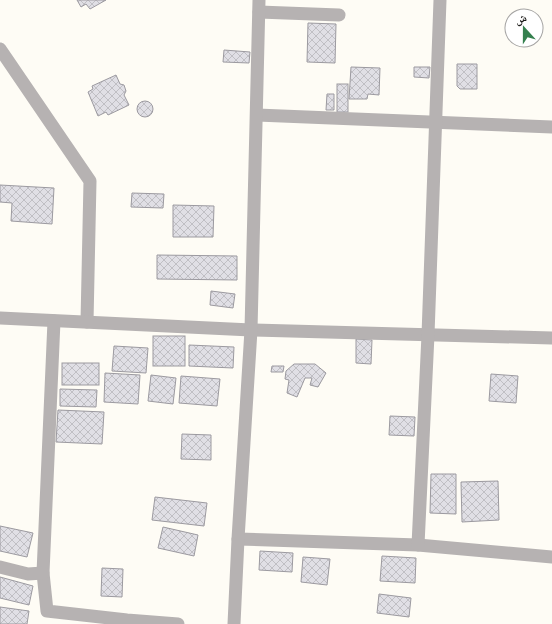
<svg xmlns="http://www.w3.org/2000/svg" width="552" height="624" font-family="Quicksand,'Noto Naskh Arabic',sans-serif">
  <defs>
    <pattern id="building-cross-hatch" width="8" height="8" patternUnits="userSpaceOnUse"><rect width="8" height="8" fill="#e0dfe5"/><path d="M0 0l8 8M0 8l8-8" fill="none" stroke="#c0bfc4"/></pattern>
  </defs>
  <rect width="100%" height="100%" fill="#fefcf5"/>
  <!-- building -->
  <g fill="url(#building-cross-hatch)" stroke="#9c9aa0">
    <path d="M77,0H106L90,9L86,4L81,7Z"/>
    <path d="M308,23L336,24L335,63L307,62Z"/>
    <path d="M224,50L250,52L249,63L223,62Z"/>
    <path d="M457,64H477V89H460L457,86Z"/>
    <path d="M351,67L380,68L379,95L368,94L367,99H349Z"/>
    <path d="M414,67H430L429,78L414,77Z"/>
    <path d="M116,75L120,84L124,85L126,91L124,95L129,105L108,115L106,112L98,116L88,92L93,89L92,86Z"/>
    <rect x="337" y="84" width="11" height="28"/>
    <path d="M327,94H334V110H326Z"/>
    <circle cx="145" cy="109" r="8"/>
    <path d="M0,185L54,188L52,224L11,221L12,203L0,202Z"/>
    <path d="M132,193L164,194L163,208L131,207Z"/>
    <path d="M173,205L214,206L213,237H173Z"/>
    <path d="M157,255L237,256V280L157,279Z"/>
    <path d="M211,291L235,294L233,308L210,305Z"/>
    <rect x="153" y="336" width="32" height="30"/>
    <path d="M356,339L372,340L371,364L356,363Z"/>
    <path d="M189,345L234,347L233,368L189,366Z"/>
    <path d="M114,346L148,348L146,373L112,371Z"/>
    <rect x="62" y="363" width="37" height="22"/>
    <path d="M294,364H315L326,373L318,387L310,385L312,378H305L297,397L287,393L289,380L285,379L286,371Z"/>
    <path d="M272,366H284L283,372H271Z"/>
    <path d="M105,373L140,375L138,404L104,402Z"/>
    <path d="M491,374L518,376L516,403L489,401Z"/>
    <path d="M151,375L176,378L173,404L148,401Z"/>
    <path d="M181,376L220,379L217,406L179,403Z"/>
    <path d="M60,389L97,390L96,407L60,406Z"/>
    <path d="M58,410L104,412L102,444L56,442Z"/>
    <path d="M390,416L415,417L414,436L389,435Z"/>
    <path d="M182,434L211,435V460L181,459Z"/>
    <path d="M431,474H456V514L430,513Z"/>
    <path d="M498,481L499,520L462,522L461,482Z"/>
    <path d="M155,497L207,503L204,526L152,520Z"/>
    <path d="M0,526L33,533L27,557L0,551Z"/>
    <path d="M163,527L198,535L194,556L158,548Z"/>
    <path d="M260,551L293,553L292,572L259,570Z"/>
    <path d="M382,556L416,558L415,583L380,581Z"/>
    <path d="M303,557L330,559L327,585L301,582Z"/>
    <path d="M102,568L123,569L122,597L101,596Z"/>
    <path d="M0,577L33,586L29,605L0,598Z"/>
    <path d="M379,594L411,598L409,617L377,613Z"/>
    <path d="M0,607L29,611L27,624H0Z"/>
  </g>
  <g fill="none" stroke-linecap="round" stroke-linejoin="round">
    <!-- street -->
    <g stroke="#b6b2b2" stroke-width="13">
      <path d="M259,12L339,15"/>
      <path d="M0,49L90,181L87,322"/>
      <path d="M257,115L552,127"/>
      <path d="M0,318L251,330L552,338"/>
      <path d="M54,321L43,573L47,611L127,620L178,624"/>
      <path d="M238,539L418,545L552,557"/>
      <path d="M418,545L428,335L440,0"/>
      <path d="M0,567L28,574L43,573"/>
      <path d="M234,624L238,539L251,330L259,0"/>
    </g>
  </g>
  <!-- north arrow -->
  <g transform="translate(524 28) rotate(339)"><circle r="19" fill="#ffffff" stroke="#a5a4a3"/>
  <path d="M0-3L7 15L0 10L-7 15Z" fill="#35804e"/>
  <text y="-6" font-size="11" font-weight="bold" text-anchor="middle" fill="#1d1c1a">ش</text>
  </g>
</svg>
